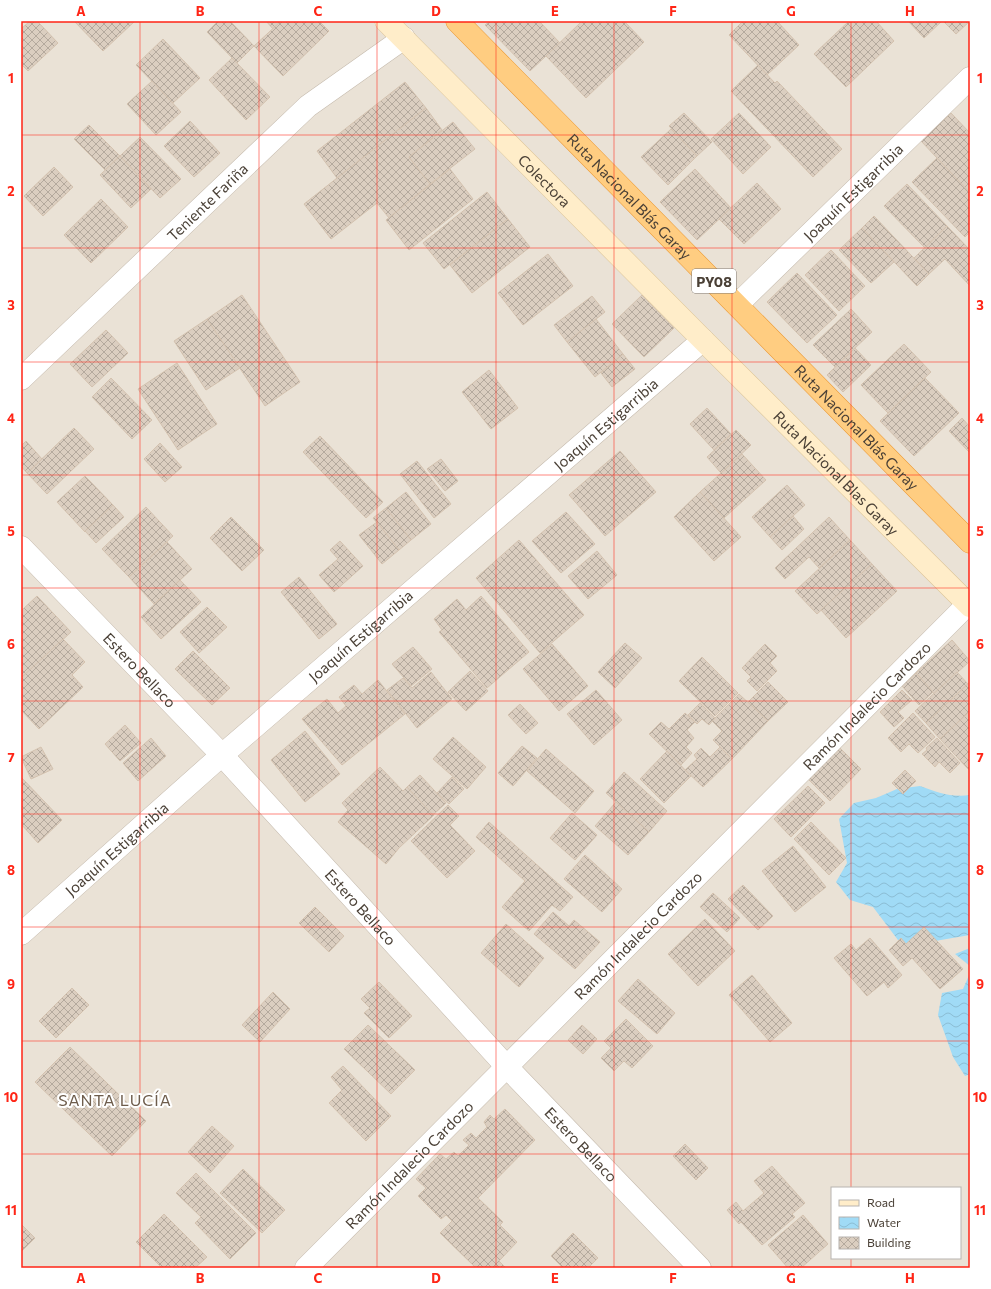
<svg xmlns="http://www.w3.org/2000/svg" width="991" height="1289" font-family="Commissioner,sans-serif">
  <defs>
    <pattern id="water-waves" width="16" height="10" patternUnits="userSpaceOnUse"><rect width="16" height="10" fill="#a0dbf6"/><path d="M0 5q4-4 8 0t8 0" fill="none" stroke="#8bbdd4"/></pattern>
    <pattern id="building-cross-hatch" width="8" height="8" patternUnits="userSpaceOnUse"><rect width="8" height="8" fill="#dbcec0"/><path d="M0 0l8 8M0 8l8-8" fill="none" stroke="#b4a99d"/></pattern>
  </defs>
  <rect width="100%" height="100%" fill="#f5f0e8"/>
  <!-- residential -->
  <path fill="#eae2d6" fill-rule="evenodd" d="M21,21H970V1268H21ZM832,1188H960V1258H832Z"/>
  <!-- water -->
  <g fill="url(#water-waves)">
    <path d="M920,786C936,792 952,798 970,795V935L935,941L918,959L901,944L873,907L850,900L836,882L847,863L839,819L854,803L876,798L897,789Z"/>
    <path d="M970,948V966L955,954Z"/>
    <path d="M970,973V1074L965,1076L953,1057L938,1015L942,993L963,989Z"/>
  </g>
  <!-- building -->
  <g fill="url(#building-cross-hatch)" stroke="#d4c2af">
    <path d="M30,21H37L58,43L28,71L21,64V29Z"/>
    <path d="M74,21H135L103,51Z"/>
    <path d="M218,21H230L254,46L237,63L207,32Z"/>
    <path d="M266,21H281L273,29Z"/>
    <path d="M281,21H319L329,31L283,76L254,46Z"/>
    <path d="M490,21H539L560,43L530,71L485,25Z"/>
    <path d="M582,21H624L644,42L586,98L546,56Z"/>
    <path d="M743,21H777L799,45L767,75L729,35Z"/>
    <path d="M849,21H876L894,41L846,87L814,54Z"/>
    <path d="M908,21H942L924,38Z"/>
    <path d="M943,21H970L956,34Z"/>
    <path d="M163,39L200,78L173,103L136,65Z"/>
    <path d="M232,58L270,97L246,120L209,80Z"/>
    <path d="M758,65L775,83L777,81L842,149L813,177L731,91Z"/>
    <path d="M152,81L181,112L156,135L127,104Z"/>
    <path d="M405,82L426,108L337,178L317,151Z"/>
    <path d="M426,108L442,130L409,157L430,184L389,218L377,203L331,239L304,204Z"/>
    <path d="M684,113L712,142L697,156L669,126Z"/>
    <path d="M739,113L771,147L743,174L711,139Z"/>
    <path d="M951,113L970,133V193L921,141Z"/>
    <path d="M190,121L220,153L194,177L164,146Z"/>
    <path d="M453,122L475,149L430,184L409,157Z"/>
    <path d="M89,125L120,156L105,170L74,139Z"/>
    <path d="M671,129L697,156L668,185L641,157Z"/>
    <path d="M140,137L181,179L160,198L120,156Z"/>
    <path d="M120,156L151,189L131,208L100,175Z"/>
    <path d="M937,158L970,193V232L965,237L912,182Z"/>
    <path d="M54,167L73,187L43,216L24,196Z"/>
    <path d="M450,169L473,199L409,250L386,220Z"/>
    <path d="M695,169L731,208L697,240L660,202Z"/>
    <path d="M757,183L781,209L744,244L719,219Z"/>
    <path d="M907,184L947,226L925,248L884,206Z"/>
    <path d="M487,192L508,219L444,269L423,243Z"/>
    <path d="M101,199L128,227L91,263L64,235Z"/>
    <path d="M874,216L929,274L917,286L862,228Z"/>
    <path d="M508,219L530,247L472,293L450,265Z"/>
    <path d="M947,226L970,250V286L945,259L929,274L914,258Z"/>
    <path d="M862,228L894,262L871,283L839,250Z"/>
    <path d="M831,250L865,286L839,311L805,275Z"/>
    <path d="M548,254L573,286L523,325L498,293Z"/>
    <path d="M797,273L837,315L807,343L767,302Z"/>
    <path d="M242,295L300,382L265,406L207,319Z"/>
    <path d="M642,295L674,328L644,357L612,324Z"/>
    <path d="M592,296L605,312L567,342L554,325Z"/>
    <path d="M851,309L872,332L835,367L813,345Z"/>
    <path d="M207,319L240,368L206,390L174,341Z"/>
    <path d="M596,319L623,354L595,377L567,342Z"/>
    <path d="M106,330L128,353L92,387L70,364Z"/>
    <path d="M904,344L931,372L888,413L861,385Z"/>
    <path d="M855,348L871,365L843,392L827,375Z"/>
    <path d="M623,354L635,369L612,387L601,373Z"/>
    <path d="M177,363L217,424L178,450L138,389Z"/>
    <path d="M489,370L518,408L491,429L462,392Z"/>
    <path d="M111,378L152,420L132,439L92,397Z"/>
    <path d="M925,378L959,413L914,456L880,421Z"/>
    <path d="M707,408L731,434L714,450L690,424Z"/>
    <path d="M962,418L970,427V453L949,431Z"/>
    <path d="M74,428L94,449L47,494L27,473Z"/>
    <path d="M736,430L751,445L721,473L707,457Z"/>
    <path d="M320,436L383,502L366,518L303,452Z"/>
    <path d="M26,441L42,459L27,473L21,466V446Z"/>
    <path d="M160,443L182,467L165,482L144,459Z"/>
    <path d="M620,451L656,492L605,536L569,495Z"/>
    <path d="M742,454L766,480L724,518L700,492Z"/>
    <path d="M441,459L458,481L445,491L427,469Z"/>
    <path d="M417,461L451,504L434,518L400,474Z"/>
    <path d="M85,476L113,505L85,532L57,502Z"/>
    <path d="M787,485L805,505L770,537L752,517Z"/>
    <path d="M406,492L431,524L411,540L386,508Z"/>
    <path d="M700,492L741,537L714,561L674,517Z"/>
    <path d="M113,505L124,517L96,543L85,531Z"/>
    <path d="M146,507L173,536L129,577L102,549Z"/>
    <path d="M386,508L411,540L399,550L373,518Z"/>
    <path d="M566,512L595,544L561,573L532,541Z"/>
    <path d="M793,516L804,529L782,550L770,537Z"/>
    <path d="M231,517L264,550L242,571L210,538Z"/>
    <path d="M829,517L850,540L819,568L809,557L785,579L775,568Z"/>
    <path d="M377,522L399,550L382,564L359,535Z"/>
    <path d="M519,540L584,615L540,653L476,578Z"/>
    <path d="M850,540L872,564L817,614L795,591Z"/>
    <path d="M340,541L363,566L334,592L319,575L338,559L330,550Z"/>
    <path d="M167,542L192,569L154,604L129,577Z"/>
    <path d="M597,551L617,575L588,599L568,576Z"/>
    <path d="M872,564L897,591L846,638L821,610Z"/>
    <path d="M299,577L337,624L319,639L281,592Z"/>
    <path d="M180,580L201,602L161,639L141,617Z"/>
    <path d="M37,596L71,632L21,679V611Z"/>
    <path d="M481,596L529,652L487,688L439,632L442,630L434,619L457,599L466,610Z"/>
    <path d="M207,607L227,627L199,653L180,632Z"/>
    <path d="M63,639L85,662L72,675L83,687L39,729L21,710V678Z"/>
    <path d="M952,640L970,661L934,694L916,673Z"/>
    <path d="M625,643L642,658L615,688L598,672Z"/>
    <path d="M552,644L588,686L559,711L523,669Z"/>
    <path d="M765,644L777,656L770,663L777,671L757,691L747,681L751,677L742,668Z"/>
    <path d="M413,647L432,669L411,686L392,664Z"/>
    <path d="M193,651L230,688L212,705L175,669Z"/>
    <path d="M702,657L738,693L715,716L679,681Z"/>
    <path d="M470,671L488,691L466,711L448,692Z"/>
    <path d="M431,672L452,699L417,728L387,690L403,678L412,688Z"/>
    <path d="M957,672L968,684L926,723L915,711Z"/>
    <path d="M916,673L933,692L919,705L902,686Z"/>
    <path d="M378,680L405,714L342,765L302,719L327,699L338,713L346,706L339,697L354,685L362,694Z"/>
    <path d="M768,682L788,702L768,721L748,702Z"/>
    <path d="M970,682V711L940,739L926,723Z"/>
    <path d="M596,690L622,720L594,745L567,714Z"/>
    <path d="M902,690L912,700L898,712L904,718L894,727L880,712Z"/>
    <path d="M739,694L768,721L732,759L713,740L722,731L712,721Z"/>
    <path d="M700,703L715,718L709,725L702,719L697,724L688,715Z"/>
    <path d="M520,704L538,723L526,734L508,715Z"/>
    <path d="M970,711V771L940,739Z"/>
    <path d="M685,713L695,722L687,730L694,738L686,747L692,753L681,765L649,734L661,722L669,729Z"/>
    <path d="M913,713L935,737L918,753L909,744L901,752L888,738Z"/>
    <path d="M125,725L141,743L120,761L105,744Z"/>
    <path d="M305,731L340,774L305,802L271,760Z"/>
    <path d="M453,737L486,767L467,789L433,759Z"/>
    <path d="M151,738L166,756L138,781L123,763Z"/>
    <path d="M937,738L960,763L950,773L939,762L935,767L922,754L927,750L926,748Z"/>
    <path d="M522,746L537,758L513,786L498,773Z"/>
    <path d="M838,746L861,769L830,801L806,777Z"/>
    <path d="M41,747L53,769L31,779L21,757Z"/>
    <path d="M720,747L732,759L703,787L685,770L697,759L694,755L701,748L710,757Z"/>
    <path d="M546,749L594,791L575,813L527,771Z"/>
    <path d="M667,751L691,776L664,803L640,779Z"/>
    <path d="M380,767L403,791L407,787L434,815L399,848L386,864L338,822L348,810L342,803Z"/>
    <path d="M905,770L916,781L903,794L892,783Z"/>
    <path d="M624,772L667,811L649,832L606,793Z"/>
    <path d="M420,775L446,803L433,815L407,787Z"/>
    <path d="M21,777L62,820L38,843L21,824Z"/>
    <path d="M452,777L464,789L449,804L437,793Z"/>
    <path d="M808,786L825,803L791,837L774,819Z"/>
    <path d="M616,802L649,832L628,855L595,826Z"/>
    <path d="M448,805L459,816L450,825L475,851L447,878L411,841Z"/>
    <path d="M572,813L597,835L575,860L550,838Z"/>
    <path d="M489,822L573,897L560,911L552,905L529,931L502,907L525,881L476,837Z"/>
    <path d="M811,822L846,858L829,875L794,839Z"/>
    <path d="M793,846L826,887L795,912L762,871Z"/>
    <path d="M585,855L622,889L602,912L564,879Z"/>
    <path d="M743,885L773,916L758,930L728,899Z"/>
    <path d="M713,893L740,918L727,932L700,907Z"/>
    <path d="M315,907L344,936L329,952L299,923Z"/>
    <path d="M553,912L569,926L574,920L600,942L575,969L534,934Z"/>
    <path d="M705,919L735,951L698,986L668,954Z"/>
    <path d="M506,924L544,958L519,987L481,953Z"/>
    <path d="M924,927L963,969L940,989L912,958L903,966L889,950L901,938L906,944Z"/>
    <path d="M870,938L902,975L888,988L884,982L867,996L834,958L851,944L856,950Z"/>
    <path d="M752,975L792,1023L770,1042L729,995Z"/>
    <path d="M638,979L675,1013L657,1034L618,1001Z"/>
    <path d="M379,982L412,1016L389,1038L364,1013L370,1008L361,999Z"/>
    <path d="M72,988L89,1005L56,1038L39,1021Z"/>
    <path d="M273,992L290,1009L260,1042L242,1025Z"/>
    <path d="M626,1019L653,1046L632,1068L624,1061L614,1071L601,1058L611,1048L604,1041Z"/>
    <path d="M368,1025L415,1070L391,1094L344,1049Z"/>
    <path d="M582,1025L597,1039L583,1054L568,1040Z"/>
    <path d="M70,1047L146,1121L112,1156L35,1082Z"/>
    <path d="M343,1066L391,1116L366,1141L329,1103L342,1090L331,1077Z"/>
    <path d="M505,1109L535,1140L478,1198L503,1222L500,1225L517,1242L499,1261L506,1268H476L440,1233L452,1221L446,1215L441,1219L418,1196L426,1188L416,1179L440,1154L446,1159L454,1152L458,1156L469,1145L463,1140L471,1133L476,1138L487,1127L484,1122L490,1115L494,1119Z"/>
    <path d="M212,1126L234,1146L210,1173L188,1152Z"/>
    <path d="M685,1144L708,1168L696,1180L673,1156Z"/>
    <path d="M772,1166L805,1203L792,1214L795,1217L762,1245L741,1222L739,1224L727,1210L736,1202L743,1211L764,1193L754,1181Z"/>
    <path d="M243,1169L285,1210L262,1233L220,1193Z"/>
    <path d="M196,1173L256,1233L230,1259L195,1223L201,1217L176,1193Z"/>
    <path d="M164,1214L207,1257L195,1268H162L136,1242Z"/>
    <path d="M803,1215L828,1244L801,1268H788L768,1245Z"/>
    <path d="M21,1224L35,1238L21,1252Z"/>
    <path d="M573,1233L598,1258L588,1268H563L551,1256Z"/>
  </g>
  <g fill="none" stroke-linecap="round" stroke-linejoin="round">
    <!-- minor casing -->
    <g stroke="#c5baad" stroke-width="23">
      <g id="minor">
        <path id="s1" d="M737,305L970,78"/>
        <path id="s2" d="M21,379L308,106L404,38"/>
        <path id="s3" d="M21,547L222,755L507,1067L700,1268"/>
        <path id="s4" d="M21,934L222,755L703,340"/>
        <path id="s5" d="M306,1268L970,602"/>
      </g>
    </g>
    <!-- secondary casing -->
    <g stroke="#dcc497" stroke-width="23">
      <g id="secondary">
        <path id="s6" d="M386,21L703,340L970,606"/>
      </g>
    </g>
    <!-- trunk casing -->
    <g stroke="#ea952e" stroke-width="23">
      <g id="trunk">
        <path id="s7" d="M457,21L970,542"/>
      </g>
    </g>
    <!-- minor -->
    <use href="#minor" stroke="#fff" stroke-width="22"/>
    <!-- secondary -->
    <use href="#secondary" stroke="#ffedc9" stroke-width="22"/>
    <!-- trunk -->
    <use href="#trunk" stroke="#ffcd81" stroke-width="22"/>
  </g>
  <!-- grid -->
  <path fill="none" stroke="#ff2516" stroke-width="1" stroke-opacity="0.55" d="M140,21V1268M259,21V1268M377,21V1268M496,21V1268M614,21V1268M732,21V1268M851,21V1188M21,135H970M21,248H970M21,362H970M21,475H970M21,588H970M21,701H970M21,814H970M21,927H970M21,1041H970M21,1154H970M851,1258V1268"/>
  <g text-anchor="middle" dominant-baseline="central" stroke-width="4" stroke-linejoin="round" paint-order="stroke">
    <!-- shield labels -->
    <rect fill="#fff" stroke="#807972" stroke-width="1" x="692" y="269" width="44" height="24" rx="3"/>
    <g font-size="14" font-weight="bold" fill="#4a4036">
      <text x="714" y="281">PY08</text>
    </g>
    <!-- street labels -->
    <g font-size="15" fill="#4a4036" stroke="#fff">
      <text stroke="none"><textPath href="#s6" startOffset="225">Colectora</textPath></text>
      <text stroke="none"><textPath href="#s1" startOffset="162">Joaquín Estigarribia</textPath></text>
      <text stroke="none"><textPath href="#s7" startOffset="246">Ruta Nacional Blás Garay</textPath></text>
      <text stroke="none"><textPath href="#s2" startOffset="257">Teniente Fariña</textPath></text>
      <text stroke="none"><textPath href="#s4" startOffset="776">Joaquín Estigarribia</textPath></text>
      <text stroke="none"><textPath href="#s7" startOffset="570">Ruta Nacional Blás Garay</textPath></text>
      <text stroke="none"><textPath href="#s6" startOffset="638">Ruta Nacional Blas Garay</textPath></text>
      <text stroke="none"><textPath href="#s4" startOffset="452">Joaquín Estigarribia</textPath></text>
      <text stroke="none"><textPath href="#s3" startOffset="171">Estero Bellaco</textPath></text>
      <text stroke="none"><textPath href="#s5" startOffset="794">Ramón Indalecio Cardozo</textPath></text>
      <text stroke="none"><textPath href="#s4" startOffset="128">Joaquín Estigarribia</textPath></text>
      <text stroke="none"><textPath href="#s3" startOffset="495">Estero Bellaco</textPath></text>
      <text stroke="none"><textPath href="#s5" startOffset="470">Ramón Indalecio Cardozo</textPath></text>
      <text stroke="none"><textPath href="#s3" startOffset="819">Estero Bellaco</textPath></text>
      <text stroke="none"><textPath href="#s5" startOffset="146">Ramón Indalecio Cardozo</textPath></text>
    </g>
    <!-- neighbourhood labels -->
    <g font-size="16" letter-spacing="1" fill="#6e5d4c" stroke="#fff">
      <text x="115" y="1099">SANTA LUCÍA</text>
    </g>
  </g>
  <!-- border -->
  <rect width="991" height="1289" fill="none" stroke="#ffffff" stroke-width="44"/>
  <!-- legend -->
  <rect x="831" y="1187" width="130" height="72" fill="#ffffff" stroke="#b7b3af"/>
  <rect x="839" y="1200" width="20" height="6" fill="#ffedc9" stroke="#b7b3af"/>
  <text x="867" y="1207" font-size="12" fill="#4a4036">Road</text>
  <rect x="839" y="1217" width="20" height="12" fill="url(#water-waves)" stroke="#b7b3af"/>
  <text x="867" y="1227" font-size="12" fill="#4a4036">Water</text>
  <rect x="839" y="1237" width="20" height="12" fill="url(#building-cross-hatch)" stroke="#b7b3af"/>
  <text x="867" y="1247" font-size="12" fill="#4a4036">Building</text>
  <rect x="22" y="22" width="947" height="1245" fill="none" stroke="#ff2516" stroke-width="1.5"/>
  <g font-size="13" text-anchor="middle" font-weight="bold" fill="#ff2516">
    <text x="81" y="16">A</text>
    <text x="200" y="16">B</text>
    <text x="318" y="16">C</text>
    <text x="436" y="16">D</text>
    <text x="555" y="16">E</text>
    <text x="673" y="16">F</text>
    <text x="791" y="16">G</text>
    <text x="910" y="16">H</text>
    <text x="11" y="83">1</text>
    <text x="980" y="83">1</text>
    <text x="11" y="196">2</text>
    <text x="980" y="196">2</text>
    <text x="11" y="310">3</text>
    <text x="980" y="310">3</text>
    <text x="11" y="423">4</text>
    <text x="980" y="423">4</text>
    <text x="11" y="536">5</text>
    <text x="980" y="536">5</text>
    <text x="11" y="649">6</text>
    <text x="980" y="649">6</text>
    <text x="11" y="762">7</text>
    <text x="980" y="762">7</text>
    <text x="11" y="875">8</text>
    <text x="980" y="875">8</text>
    <text x="11" y="989">9</text>
    <text x="980" y="989">9</text>
    <text x="11" y="1102">10</text>
    <text x="980" y="1102">10</text>
    <text x="11" y="1215">11</text>
    <text x="980" y="1215">11</text>
    <text x="81" y="1283">A</text>
    <text x="200" y="1283">B</text>
    <text x="318" y="1283">C</text>
    <text x="436" y="1283">D</text>
    <text x="555" y="1283">E</text>
    <text x="673" y="1283">F</text>
    <text x="791" y="1283">G</text>
    <text x="910" y="1283">H</text>
  </g>
</svg>
